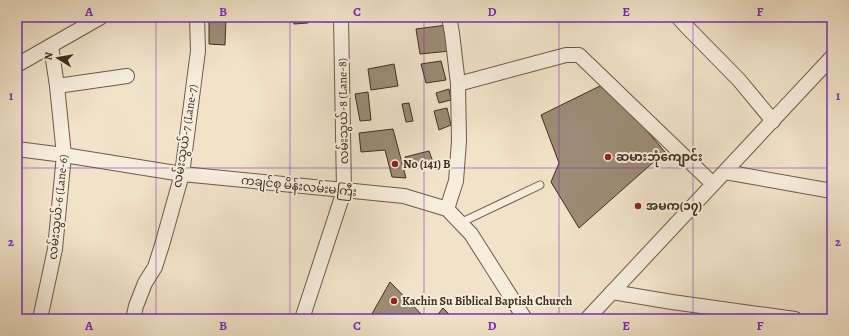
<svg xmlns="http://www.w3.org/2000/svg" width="849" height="336" font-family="Alegreya,'Noto Sans Myanmar',serif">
  <rect width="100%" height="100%" fill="#f1e3c9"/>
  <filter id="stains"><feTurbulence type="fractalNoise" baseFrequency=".005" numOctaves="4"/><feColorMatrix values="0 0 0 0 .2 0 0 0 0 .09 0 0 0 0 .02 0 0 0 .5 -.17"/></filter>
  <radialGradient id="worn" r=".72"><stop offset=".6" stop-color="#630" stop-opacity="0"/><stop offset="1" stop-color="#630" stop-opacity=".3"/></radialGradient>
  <!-- building -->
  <g fill="#9c8c77" stroke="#402e1e">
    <path d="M209,17H226L225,45L209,44Z"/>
    <path d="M294,17H308V23L294,24Z"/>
    <path d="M310,17H329L330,22L311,21Z"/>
    <path d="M447,25L450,51L420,54L416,29Z"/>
    <path d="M441,61L446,80L426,83L421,64Z"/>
    <path d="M394,64L398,86L371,90L368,69Z"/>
    <path d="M606,83L665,152L579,228L551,182L559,163L541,115Z"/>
    <path d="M449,89L451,100L439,103L436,93Z"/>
    <path d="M368,92L371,120L360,121L355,94Z"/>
    <path d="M409,103L413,121L406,122L402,104Z"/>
    <path d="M447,108L451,125L439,130L434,111Z"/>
    <path d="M393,129L406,178L392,177L385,150L361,152L359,133Z"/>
    <path d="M429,151L433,162L408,168L405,157Z"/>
    <path d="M390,282L426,319H369Z"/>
    <path d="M443,308L454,319H434Z"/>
  </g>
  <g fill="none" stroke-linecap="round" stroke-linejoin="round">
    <!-- lane casing -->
    <g stroke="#6c5b49" stroke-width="9">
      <path id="lane" d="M460,223L540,185"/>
    </g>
    <!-- street casing -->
    <g stroke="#6c5b49" stroke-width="16">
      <g id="street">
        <path d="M678,17L686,26L739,80L773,121"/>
        <path d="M17,65L101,17"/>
        <path d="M458,84L566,55H579L713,184"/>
        <path d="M57,86L127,76"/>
        <path d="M17,149L64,155L182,174L404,196L447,209L471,234L525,319"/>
        <path d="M725,172L832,191"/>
        <path d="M447,209L456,181L459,141L458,84L452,33L449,17"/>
        <path d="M612,292L672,302L795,319"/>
        <path d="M40,319L55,249L64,155L57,86L51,46"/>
        <path d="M133,319L136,306L145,283L155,267L162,245L182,174L198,51L197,17"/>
        <path d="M302,319L344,191L341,17"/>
        <path d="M587,319L832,57"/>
      </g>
    </g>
    <!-- lane -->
    <use href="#lane" stroke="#f6eddc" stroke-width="7"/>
    <!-- street -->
    <use href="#street" stroke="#f6eddc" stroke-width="14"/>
  </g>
  <!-- grid -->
  <path fill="none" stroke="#7b2cbf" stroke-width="1" stroke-opacity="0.55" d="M156,17V319M290,17V319M424,17V319M559,17V319M693,17V319M17,168H832"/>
  <!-- markers -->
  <g fill="#8f2418" stroke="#f6eddc" stroke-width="1.5">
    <circle cx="608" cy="157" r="4"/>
    <circle cx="395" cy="164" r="4"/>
    <circle cx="638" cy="206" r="4"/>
    <circle cx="394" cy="301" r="4"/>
  </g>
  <g text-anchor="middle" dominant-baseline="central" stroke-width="4" stroke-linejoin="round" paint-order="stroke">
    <!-- street labels -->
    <g font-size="12" fill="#402e1e" stroke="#f6eddc">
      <text transform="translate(343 111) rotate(-91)">လမ်းသွယ်-8 (Lane-8)</text>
      <text transform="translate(185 136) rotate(-81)">လမ်းသွယ်-7 (Lane-7)</text>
      <text transform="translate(299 186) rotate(6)">ကချင်စု မိန်းလမ်းမကြီး</text>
      <text transform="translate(58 207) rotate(-84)">လမ်းသွယ်-6 (Lane-6)</text>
    </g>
    <!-- poi labels -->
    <g font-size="12" font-weight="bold" fill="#402e1e" stroke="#f6eddc" text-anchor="start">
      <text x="616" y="157">ဆမားဘုံကျောင်း</text>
      <text x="403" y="164">No (141) B</text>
      <text x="646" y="206">အမက(၁၇)</text>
      <text x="402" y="301">Kachin Su Biblical Baptish Church</text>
    </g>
  </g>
  <!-- margin -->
  <rect width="849" height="336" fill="none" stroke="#f1e3c9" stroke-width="44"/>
  <!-- north arrow -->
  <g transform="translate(58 58) rotate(281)" stroke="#f6eddc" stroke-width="3" paint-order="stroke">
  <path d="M0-3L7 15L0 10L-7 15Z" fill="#402e1e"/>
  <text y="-6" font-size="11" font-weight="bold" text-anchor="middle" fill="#402e1e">N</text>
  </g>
  <rect x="22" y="22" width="805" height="292" fill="none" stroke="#7b2cbf" stroke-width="1.5"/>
  <g font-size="13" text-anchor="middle" font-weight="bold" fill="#7b2cbf">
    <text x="89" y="16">A</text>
    <text x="223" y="16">B</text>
    <text x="357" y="16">C</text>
    <text x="492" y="16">D</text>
    <text x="626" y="16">E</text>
    <text x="760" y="16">F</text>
    <text x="11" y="100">1</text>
    <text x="838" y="100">1</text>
    <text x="11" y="246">2</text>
    <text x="838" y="246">2</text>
    <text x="89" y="330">A</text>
    <text x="223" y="330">B</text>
    <text x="357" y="330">C</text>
    <text x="492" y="330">D</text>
    <text x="626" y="330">E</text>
    <text x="760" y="330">F</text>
  </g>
  <rect width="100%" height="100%" filter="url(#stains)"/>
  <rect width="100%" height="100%" fill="url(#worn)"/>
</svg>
